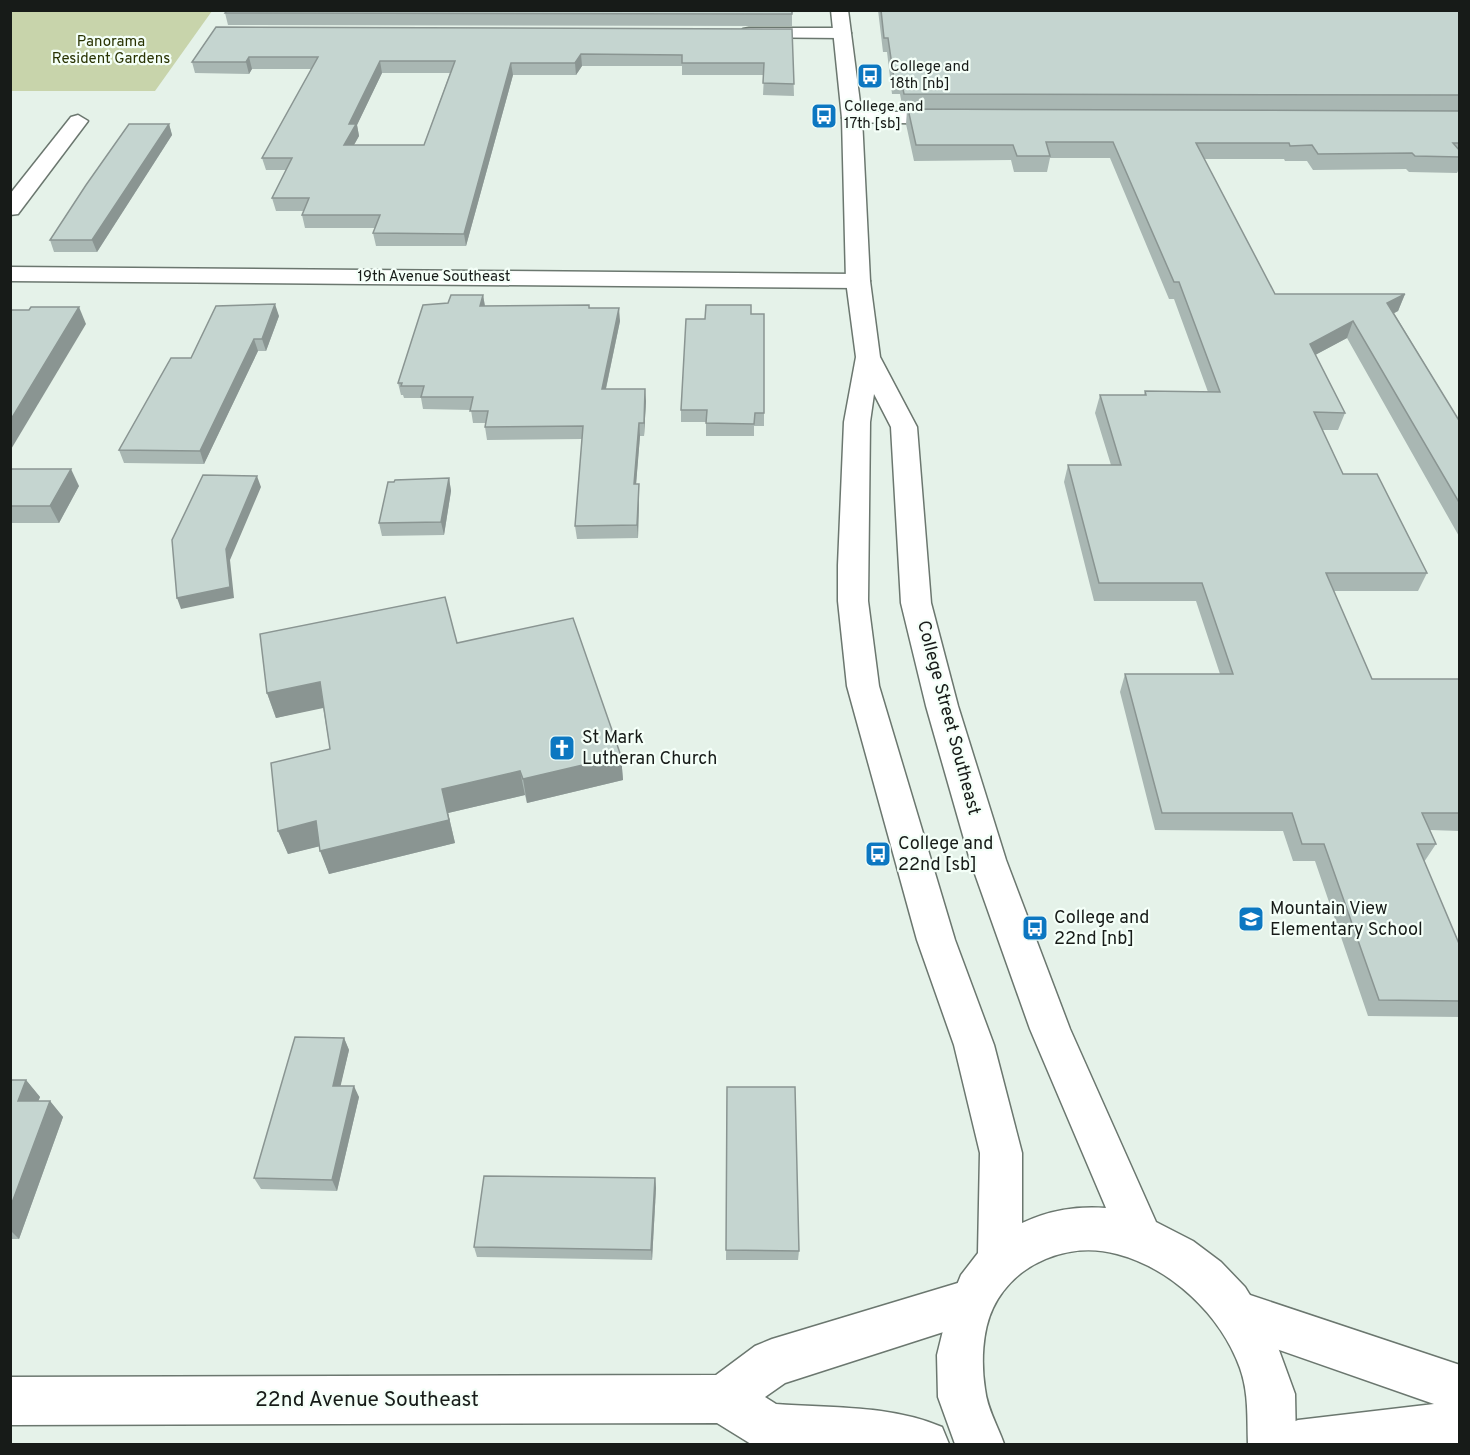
<svg xmlns="http://www.w3.org/2000/svg" width="1470" height="1455" font-family="Overpass,sans-serif">
  <rect width="100%" height="100%" fill="#e5f2e9"/>
  <!-- green -->
  <path fill="#c8d4ab" d="M11,10H212V11L155,91H11Z"/>
  <g fill="none" stroke-linecap="round" stroke-linejoin="round">
    <!-- street casing -->
    <g stroke="#6b776f" stroke-width="3">
      <g id="street">
        <path d="M749,28H842L851,33L842,38L743,37L740,33L743,29Z"/>
        <path d="M852,112H952L962,118L952,124L845,122L842,118Z"/>
        <path d="M78,115L88,121L18,214L10,215V194L71,117Z"/>
        <path d="M10,267L858,274L866,276L870,281L866,286L858,288L10,281Z"/>
        <path d="M971,1279L987,1286L994,1302L987,1318L785,1383L765,1397L776,1404C830,1408 891,1405 942,1427L949,1444H751L717,1423L10,1425V1377L716,1375L755,1346L772,1339Z"/>
      </g>
    </g>
    <!-- secondary casing -->
    <g stroke="#6b776f" stroke-width="3">
      <path id="secondary" d="M1238,1291L1460,1365V1444H1274L1281,1427L1298,1420L1434,1404L1222,1330L1215,1314L1222,1298Z"/>
    </g>
    <!-- primary casing -->
    <g stroke="#6b776f" stroke-width="3">
      <path id="primary" d="M831,10H848L862,118L870,281L880,357L917,427L931,603L958,706L1006,860L1070,1029L1156,1222L1193,1241L1221,1262L1245,1287L1272,1331L1295,1394L1296,1444H1248C1247,1418 1249,1393 1240,1368C1221,1315 1171,1268 1117,1254C1070,1241 1015,1262 993,1308C982,1331 981,1364 985,1389C987,1409 998,1426 1004,1444H955L938,1397L937,1355L950,1302L961,1275L978,1253L980,1153L954,1045L917,940L847,686L838,601V565L844,422L856,357L846,281L842,118ZM874,394L891,427L901,603L926,706L970,860L1030,1029L1106,1208C1075,1206 1050,1210 1022,1223V1153L994,1045L955,940L879,686L868,601L870,422Z"/>
    </g>
    <!-- street -->
    <use href="#street" fill="#fff" fill-rule="evenodd"/>
    <!-- secondary -->
    <use href="#secondary" fill="#fff" fill-rule="evenodd"/>
    <!-- primary -->
    <use href="#primary" fill="#fff" fill-rule="evenodd"/>
  </g>
  <!-- wall -->
  <g fill="#a9b7b3" fill-rule="evenodd">
    <path d="M878,10H1460V167L1457,173L1409,172L1406,169L1313,170L1307,161H1285L1284,159H1204L1275,294H1405L1398,311L1394,313L1460,422V538L1347,338L1315,355L1345,413L1338,430H1322L1343,474L1427,573L1418,591H1333L1372,679H1460V831L1430,830L1436,844L1424,862L1460,946V1017L1368,1016L1315,861H1293L1283,831L1155,830L1120,692L1125,674H1220L1196,601H1094L1064,482L1068,465H1111L1095,413L1100,395H1144L1145,391L1208,392L1174,299H1169L1110,158H1050L1047,172H1014L1011,160L914,161L906,124L907,110H903L900,94H892L887,52H883Z"/>
    <path d="M225,13L792,14V26L228,25Z"/>
    <path d="M216,27L792,29L794,96L763,95L764,75H682V66H582L576,75H513L466,246H376L373,233L375,228H305L302,215L304,211H276L272,198L286,170H266L262,158L312,69H252L249,74L195,73L192,62ZM382,73H450L424,145H354L359,136L357,125Z"/>
    <path d="M169,124L172,135L97,252H54L50,240Z"/>
    <path d="M483,295L485,306L589,308L620,321L606,389L646,401L644,436H640L636,484H639V497L638,538L577,539L575,526L582,439L487,440L485,427L486,423H473L471,410L423,409L421,398H404L403,395H401L398,383L448,303Z"/>
    <path d="M751,314H764V426H754V436H706V422H681V410L705,319Z"/>
    <path d="M279,316L266,351H258L204,464L124,463L119,450L191,358Z"/>
    <path d="M10,469L79,486L59,523H10Z"/>
    <path d="M449,478L451,491L444,535L382,536L379,523Z"/>
    <path d="M457,643L621,756L623,780L527,803L525,795L448,813L455,843L329,874L319,846L288,854L278,831L330,749L323,707L276,718L267,693Z"/>
    <path d="M344,1038L349,1050L340,1086L359,1097L337,1191L261,1189L254,1178Z"/>
    <path d="M10,1080H26L40,1097L38,1101H50L63,1117L19,1239H10Z"/>
    <path d="M727,1087L799,1251L798,1260H726Z"/>
    <path d="M655,1178L656,1188L652,1260L477,1257L474,1247Z"/>
  </g>
  <!-- shaded-wall -->
  <g fill="#8a9592">
    <path d="M581,54L582,66L576,75L575,63Z"/>
    <path d="M249,57L252,69L249,74L246,62Z"/>
    <path d="M380,61L382,73L357,125L359,136L347,157L344,145L349,124Z"/>
    <path d="M511,63L513,75L466,246L464,234Z"/>
    <path d="M169,124L172,135L97,252L92,240Z"/>
    <path d="M1405,294L1398,311L1381,320L1387,303Z"/>
    <path d="M483,295L485,307L480,306Z"/>
    <path d="M275,304L279,316L266,351L262,339Z"/>
    <path d="M79,307L86,324L10,451V421Z"/>
    <path d="M619,308L620,321L603,402L602,389Z"/>
    <path d="M1353,321L1347,338L1304,361L1310,344Z"/>
    <path d="M254,339L258,351L204,464L200,451Z"/>
    <path d="M645,389L646,401L644,436V423Z"/>
    <path d="M639,423L640,436L635,497L634,484Z"/>
    <path d="M71,469L79,486L59,523L50,506Z"/>
    <path d="M257,476L261,487L230,560L234,598L181,609L177,598L226,549Z"/>
    <path d="M449,478L451,491L444,535L441,522Z"/>
    <path d="M639,484V497L638,538L637,525Z"/>
    <path d="M320,682L328,707L276,718L267,693Z"/>
    <path d="M621,756L623,780L527,803L523,779Z"/>
    <path d="M520,771L525,795L448,813L455,843L329,874L320,851L442,789Z"/>
    <path d="M316,821L325,845L288,854L278,831Z"/>
    <path d="M344,1038L349,1050L338,1097L333,1086Z"/>
    <path d="M26,1080L40,1097L32,1117L18,1101Z"/>
    <path d="M354,1086L359,1097L337,1191L332,1180Z"/>
    <path d="M50,1101L63,1117L19,1239L10,1230V1208Z"/>
    <path d="M655,1178L656,1188L652,1260L651,1250Z"/>
  </g>
  <!-- building -->
  <g fill="#c5d5d0" stroke="#8a9592" stroke-width="1.5" fill-rule="evenodd">
    <path d="M227,10H792V14L225,13Z"/>
    <path d="M881,10H1460V95L904,94L901,79H894L888,38H884Z"/>
    <path d="M216,27L792,29L794,84L763,83L764,63H682V55L581,54L575,63H511L464,234L373,233L380,215H302L309,198H272L292,158H262L318,57H249L246,62H192ZM380,61H455L424,145H344L356,124H349Z"/>
    <path d="M908,109L1460,111V143H1453L1460,151V157L1415,156L1412,153L1318,154L1312,145L1290,146L1289,143H1196L1275,294H1405L1387,303L1460,422V504L1353,321L1310,344L1345,413L1314,412L1343,474H1377L1427,573H1326L1372,679H1460V813H1422L1436,844H1417L1460,946V1001L1379,1000L1324,844H1302L1292,813H1162L1125,674H1233L1202,583H1099L1068,465H1121L1100,395H1146L1145,391L1220,392L1179,282H1174L1113,142H1046L1050,156H1017L1013,145H916Z"/>
    <path d="M129,124H169L92,240H50L86,185Z"/>
    <path d="M451,295H483L480,306L589,305V308H619L602,389H645L644,423H639L634,484H639L637,525L575,526L583,426L485,427L488,411H470L473,397H421L424,386H401L402,383H398L423,305L448,303Z"/>
    <path d="M275,304L262,339H254L200,451L119,450L171,358H191L216,306Z"/>
    <path d="M706,305H751V314H764V413H755L754,424L706,423L707,410H681L686,319H705Z"/>
    <path d="M31,307H79L10,421V310H29Z"/>
    <path d="M10,469H71L50,506H10Z"/>
    <path d="M203,475L257,476L226,549L230,587L177,598L172,540Z"/>
    <path d="M449,478L441,522L379,523L388,482H394L395,480Z"/>
    <path d="M445,597L457,643L573,618L621,756L523,779L520,771L442,789L449,820L320,851L316,821L278,831L271,763L330,749L320,682L267,693L260,634Z"/>
    <path d="M295,1037L344,1038L333,1086H354L332,1180L254,1178Z"/>
    <path d="M10,1080H26L18,1101H50L10,1208Z"/>
    <path d="M727,1087H795L799,1251L726,1250Z"/>
    <path d="M484,1176L655,1178L651,1250L474,1247Z"/>
  </g>
  <!-- icons -->
  <defs>
    <g id="bus-square" transform="scale(1.35)"><rect x="-9" y="-9" width="18" height="18" rx="4" fill="#0c77c1" stroke="#f4fff8"/><path d="M-5-6H5V4H4V6H2V4H-2V6H-4V4H-5ZM-3.5-4V0h7V-4ZM-3.5 1.2v1.5H-2V1.2ZM2 1.2v1.5H3.5V1.2Z" fill="#fff"/></g>
    <g id="church-square" transform="scale(1.35)"><rect x="-9" y="-9" width="18" height="18" rx="4" fill="#0c77c1" stroke="#f4fff8"/><path d="M-1.2-6h2.4v3.5h3.3v2.4h-3.3V6h-2.4V-.1h-3.3v-2.4h3.3Z" fill="#fff"/></g>
    <g id="school-square" transform="scale(1.35)"><rect x="-9" y="-9" width="18" height="18" rx="4" fill="#0c77c1" stroke="#f4fff8"/><path d="M0-5L7-2L0 1L-7-2ZM-4 1L0 2.5L4 1V4Q0 6-4 4Z" fill="#fff"/></g>
  </defs>
  <g fill-rule="evenodd">
    <use href="#bus-square" x="870" y="76"/>
    <use href="#bus-square" x="824" y="116"/>
    <use href="#church-square" x="562" y="748"/>
    <use href="#bus-square" x="878" y="854"/>
    <use href="#school-square" x="1251" y="919"/>
    <use href="#bus-square" x="1035" y="928"/>
  </g>
  <g text-anchor="middle" dominant-baseline="central" stroke-width="4.5" stroke-linejoin="round" paint-order="stroke">
    <!-- far-park labels -->
    <g font-size="15" fill="#293302" stroke="#f4fff8">
      <text x="111" y="42">Panorama<tspan x="111" dy="17">Resident Gardens</tspan></text>
    </g>
    <!-- far-poi labels -->
    <g font-size="15" fill="#171b18" stroke="#f4fff8" text-anchor="start">
      <text x="890" y="67">College and<tspan x="890" dy="17">18th [nb]</tspan></text>
      <text x="844" y="107">College and<tspan x="844" dy="17">17th [sb]</tspan></text>
    </g>
    <!-- far-street labels -->
    <g font-size="15" fill="#171b18" stroke="#f4fff8">
      <text x="434" y="277">19th Avenue Southeast</text>
    </g>
    <!-- street labels -->
    <g font-size="18" fill="#171b18" stroke="#f4fff8">
      <text transform="translate(948 718) rotate(75)">College Street Southeast</text>
    </g>
    <!-- poi labels -->
    <g font-size="18" fill="#171b18" stroke="#f4fff8" text-anchor="start">
      <text x="582" y="738">St Mark<tspan x="582" dy="21">Lutheran Church</tspan></text>
      <text x="898" y="844">College and<tspan x="898" dy="21">22nd [sb]</tspan></text>
      <text x="1270" y="909">Mountain View<tspan x="1270" dy="21">Elementary School</tspan></text>
      <text x="1054" y="918">College and<tspan x="1054" dy="21">22nd [nb]</tspan></text>
    </g>
    <!-- near-street labels -->
    <g font-size="21" fill="#171b18" stroke="#f4fff8">
      <text x="367" y="1400">22nd Avenue Southeast</text>
    </g>
  </g>
  <!-- border -->
  <rect width="1470" height="1455" fill="none" stroke="#171b18" stroke-width="24"/>
</svg>
